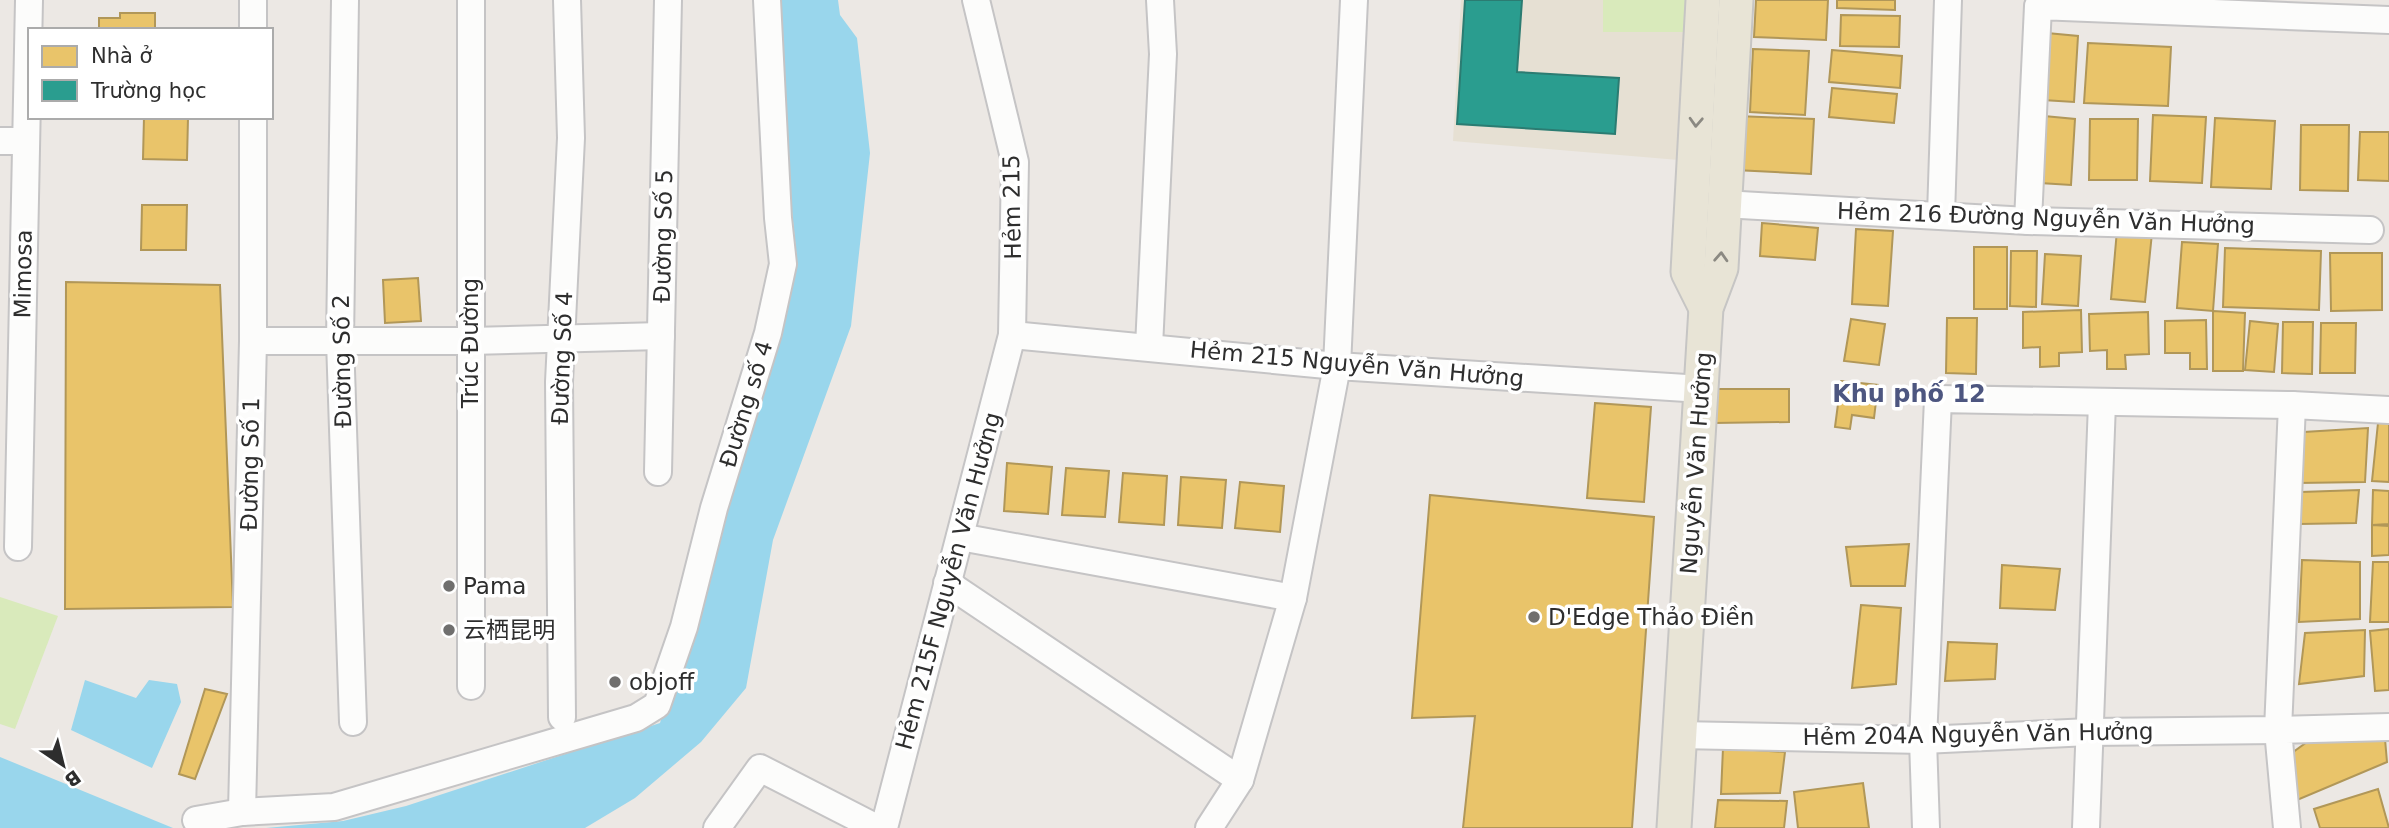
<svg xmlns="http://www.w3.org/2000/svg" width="2389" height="828" font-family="'DejaVu Sans','Noto Sans SC',sans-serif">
  <rect width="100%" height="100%" fill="#ece8e4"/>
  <!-- education -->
  <path fill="#e6e0d3" d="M1461,0H1688L1679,160L1453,141Z"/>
  <!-- pitch -->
  <g fill="#d9eabb">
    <rect x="1603" y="0" width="82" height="32"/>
    <path d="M0,597L58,616L15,729L0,724Z"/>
  </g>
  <!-- water -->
  <g fill="#99d6ec">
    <path d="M779,0H838L840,15L857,38L870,153L851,326L773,540L746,688L701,742L635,798L585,828H266L343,821L406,806L660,723L797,260L785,143Z"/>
    <path d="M85,680L136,698L149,680L177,684L181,702L152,768L71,730Z"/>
    <path d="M0,757L173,828H0Z"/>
  </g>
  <!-- homes -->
  <g fill="#e9c46a" stroke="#b19758" stroke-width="2">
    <path d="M1756,0H1828L1826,40L1754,37Z"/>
    <path d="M1837,0H1895V10L1837,8Z"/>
    <path d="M120,13H155V30H99V18H120Z"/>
    <path d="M1841,15L1900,16L1899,47L1840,46Z"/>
    <path d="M2047,33L2078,36L2074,102L2043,100Z"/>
    <path d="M2088,43L2171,47L2168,106L2084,103Z"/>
    <path d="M1753,49L1809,51L1805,115L1750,112Z"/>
    <path d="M1832,50L1902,56L1900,88L1829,82Z"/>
    <path d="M1832,88L1897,94L1894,123L1829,117Z"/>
    <path d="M2153,115L2206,117L2202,183L2150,181Z"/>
    <path d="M1737,116L1814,119L1811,174L1735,170Z"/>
    <path d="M2044,116L2075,119L2071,185L2040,183Z"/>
    <path d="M144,117L188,118L187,160L143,159Z"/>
    <path d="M2215,118L2275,121L2271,189L2211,187Z"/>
    <path d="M2090,119H2138L2137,180H2089Z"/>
    <path d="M2301,125H2349L2348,191L2300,190Z"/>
    <path d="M2360,132H2389V181L2358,180Z"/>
    <path d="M142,205H187L186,250H141Z"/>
    <path d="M1762,223L1818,228L1815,260L1760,256Z"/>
    <path d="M1856,229L1893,231L1888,306L1852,304Z"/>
    <path d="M2117,230L2152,233L2145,302L2111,299Z"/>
    <path d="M2182,242L2218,244L2213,311L2177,308Z"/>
    <rect x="1974" y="247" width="33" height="62"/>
    <path d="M2225,248L2321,251L2319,310L2223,307Z"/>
    <path d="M2011,251H2037L2036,307L2010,306Z"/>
    <path d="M2330,253H2382V310L2331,311Z"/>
    <path d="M2045,254L2081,256L2078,306L2042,304Z"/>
    <path d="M418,278L421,321L385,323L383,280Z"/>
    <path d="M66,282L220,285L233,607L65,609Z"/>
    <path d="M2081,310L2082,352L2059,353V366L2040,367V347L2023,348V312Z"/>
    <path d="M2213,311L2245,313L2243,371H2213Z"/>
    <path d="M2148,312L2149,354L2125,355L2126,369H2107V350L2090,351L2089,314Z"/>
    <path d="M1947,318H1977L1976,374L1946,373Z"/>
    <path d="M1851,319L1885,324L1879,365L1844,361Z"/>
    <path d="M2206,320L2207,369H2190V353H2165V321Z"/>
    <path d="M2250,321L2278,324L2274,372L2245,370Z"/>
    <path d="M2283,322H2313L2312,374L2282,373Z"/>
    <path d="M2321,323H2356L2355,373H2320Z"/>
    <path d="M1841,381L1878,385L1874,418L1852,415L1850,429L1835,427Z"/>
    <path d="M1714,389H1789V422L1714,423Z"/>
    <path d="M1595,403L1651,407L1644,502L1587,498Z"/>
    <path d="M2378,423H2389V482L2372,481Z"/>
    <path d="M2368,428L2365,482L2298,483L2304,432Z"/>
    <path d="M1007,463L1052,467L1048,514L1004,511Z"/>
    <path d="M1066,468L1109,471L1105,517L1062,515Z"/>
    <path d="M1123,473L1167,476L1164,525L1119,522Z"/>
    <path d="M1181,477L1226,480L1222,528L1178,525Z"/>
    <path d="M1240,482L1284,486L1280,532L1235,528Z"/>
    <path d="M2359,490L2356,523L2300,524L2301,492Z"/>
    <path d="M2373,490L2389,491V524L2372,525Z"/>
    <path d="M1430,495L1654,517L1632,828H1463L1475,716L1412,718Z"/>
    <path d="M2372,525L2389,526V555L2372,556Z"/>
    <path d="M1909,544L1905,586H1851L1846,547Z"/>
    <path d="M2302,560L2360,562V619L2299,622Z"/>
    <path d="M2373,562H2389V622H2370Z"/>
    <path d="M2002,565L2060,569L2055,610L2000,608Z"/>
    <path d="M1861,605L1901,608L1896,684L1852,688Z"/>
    <path d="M2389,629V690L2375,691L2370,631Z"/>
    <path d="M2365,630L2364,676L2299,684L2305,633Z"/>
    <path d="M1948,642L1997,644L1995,679L1945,681Z"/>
    <path d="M205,689L227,694L195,779L179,774Z"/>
    <path d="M2385,739L2387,762L2285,805L2281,761L2307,742Z"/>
    <path d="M1723,748L1785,752L1780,793L1721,794Z"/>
    <path d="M1863,783L1869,828H1798L1794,792Z"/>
    <path d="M2378,789L2389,828H2320L2314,809Z"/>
    <path d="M1718,800L1787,801L1784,828H1715Z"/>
  </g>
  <!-- schools -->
  <path fill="#2a9d8f" stroke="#2b7c72" stroke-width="2" d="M1465,0H1522L1517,72L1619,78L1615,134L1457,124Z"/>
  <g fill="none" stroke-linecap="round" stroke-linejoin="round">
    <!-- minor casing -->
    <g stroke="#c5c4c5" stroke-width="30">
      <g id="minor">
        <path d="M253,0V30"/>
        <path d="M345,0L340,341L353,722"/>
        <path d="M471,0V686"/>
        <path d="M0,141H26"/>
        <path d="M1723,204L2028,221L2370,230"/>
        <path d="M1941,215L1948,0"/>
        <path d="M2028,221L2038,6L2389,20"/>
        <path d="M1012,335L1337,366L1702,389"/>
        <path d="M253,341H470L661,336"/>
        <path d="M1149,347L1163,54L1160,0"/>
        <path d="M658,472L668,0"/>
        <path d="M960,537L1293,598"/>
        <path d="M18,547L29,0"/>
        <path d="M947,583L1240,780"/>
        <path d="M562,717L559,382L571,138L567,0"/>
        <path d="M1678,735L1923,740L2089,732L2278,730L2292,405"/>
        <path d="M242,812L253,341V117"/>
        <path d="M196,820L242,812L334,807L636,718L657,705L684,627L714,508L768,333L783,264L778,218L767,0"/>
        <path d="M717,828L760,768L877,828"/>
        <path d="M884,828L1012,335L1015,162L976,0"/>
        <path d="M1209,828L1240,780L1293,598L1337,366L1354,0"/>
        <path d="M1926,828L1923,740L1938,399L2292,405L2389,410"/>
        <path d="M2086,828L2102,403"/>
        <path d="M2287,828L2278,730L2389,727"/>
      </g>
    </g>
    <!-- major casing -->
    <g stroke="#c6c5c4" stroke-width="37">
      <g id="major">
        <path d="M1703,0L1688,272L1706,308"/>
        <path d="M1674,828L1706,308L1721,268L1736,0"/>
      </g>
    </g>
    <!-- minor -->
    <use href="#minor" stroke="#fcfcfb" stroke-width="26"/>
    <!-- major -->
    <use href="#major" stroke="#e8e4d6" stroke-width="33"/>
  </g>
  <!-- one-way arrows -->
  <defs><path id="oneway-chevron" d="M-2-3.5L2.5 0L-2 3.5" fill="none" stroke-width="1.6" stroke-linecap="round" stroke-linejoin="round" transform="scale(1.75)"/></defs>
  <g stroke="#8b8982">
    <use href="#oneway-chevron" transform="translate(1696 122) rotate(93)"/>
    <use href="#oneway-chevron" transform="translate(1721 257) rotate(-87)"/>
  </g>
  <!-- markers -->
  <g fill="#706f6e" stroke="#fff" stroke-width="2.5">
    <circle cx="449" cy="586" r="7"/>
    <circle cx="1534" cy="617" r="7"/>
    <circle cx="449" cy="630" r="7"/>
    <circle cx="615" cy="682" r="7"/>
  </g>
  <g text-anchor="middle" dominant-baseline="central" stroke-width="7" stroke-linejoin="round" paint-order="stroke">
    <!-- street labels -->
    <g font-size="23" fill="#2e2e2e" stroke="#fff">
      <text transform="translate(1012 207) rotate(-91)">Hẻm 215</text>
      <text transform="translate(2046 218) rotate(2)">Hẻm 216 Đường Nguyễn Văn Hưởng</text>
      <text transform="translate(663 236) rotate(-89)">Đường Số 5</text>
      <text transform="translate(23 274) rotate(-89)">Mimosa</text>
      <text transform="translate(470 343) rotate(-90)">Trúc Đường</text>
      <text transform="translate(562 358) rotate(-88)">Đường Số 4</text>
      <text transform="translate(342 361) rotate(-91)">Đường Số 2</text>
      <text transform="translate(1357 364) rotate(5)">Hẻm 215 Nguyễn Văn Hưởng</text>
      <text transform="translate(746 404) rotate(-73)">Đường số 4</text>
      <text transform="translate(1696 463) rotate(-86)">Nguyễn Văn Hưởng</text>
      <text transform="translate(250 464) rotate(-89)">Đường Số 1</text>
      <text transform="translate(948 581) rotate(-75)">Hẻm 215F Nguyễn Văn Hưởng</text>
      <text transform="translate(1978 734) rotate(-1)">Hẻm 204A Nguyễn Văn Hưởng</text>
    </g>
    <!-- poi labels -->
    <g font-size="23" fill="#2e2e2e" stroke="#fff" text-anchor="start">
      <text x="463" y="586">Pama</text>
      <text x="1548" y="617">D'Edge Thảo Điền</text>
      <text x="463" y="630">云栖昆明</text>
      <text x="629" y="682">objoff</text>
    </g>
    <!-- neighbourhood labels -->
    <g font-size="24" font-weight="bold" fill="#4d5680" stroke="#fff">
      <text x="1909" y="394">Khu phố 12</text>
    </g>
  </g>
  <!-- legend -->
  <rect x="28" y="28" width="245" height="91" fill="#ffffff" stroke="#ababab" stroke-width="2"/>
  <rect x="42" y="46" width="35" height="21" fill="#e9c46a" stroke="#ababab" stroke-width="2"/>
  <text x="91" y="63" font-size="21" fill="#2e2e2e">Nhà ở</text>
  <rect x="42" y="80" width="35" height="21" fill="#2a9d8f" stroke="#ababab" stroke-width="2"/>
  <text x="91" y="98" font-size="21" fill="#2e2e2e">Trường học</text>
  <!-- north arrow -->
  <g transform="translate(63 765) rotate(145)" stroke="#ffffff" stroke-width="5" paint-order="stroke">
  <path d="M0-5L12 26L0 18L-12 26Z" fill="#2e2e2e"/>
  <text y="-10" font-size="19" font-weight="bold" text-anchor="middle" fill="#2e2e2e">B</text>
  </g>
</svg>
